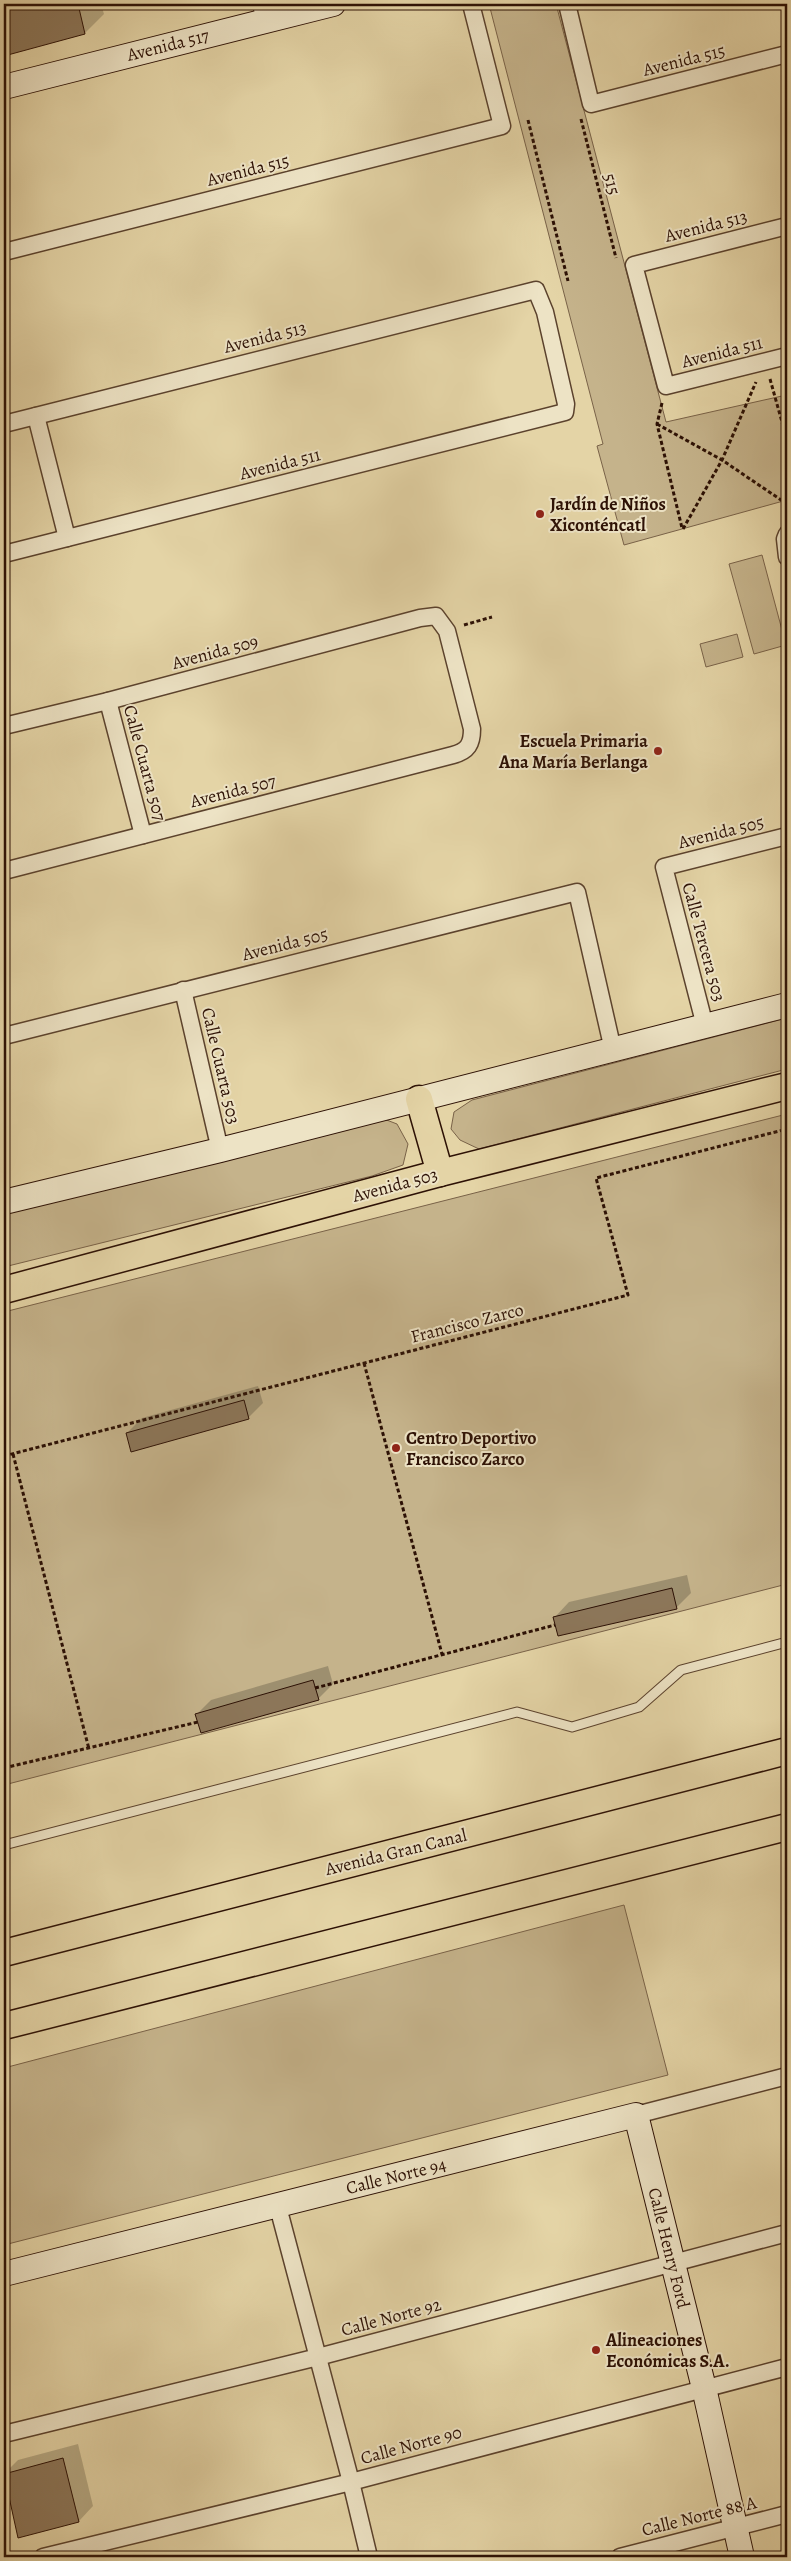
<svg xmlns="http://www.w3.org/2000/svg" width="791" height="2561" font-family="Alegreya,serif">
  <rect width="100%" height="100%" fill="#e4d4a6"/>
  <filter id="stains"><feTurbulence type="fractalNoise" baseFrequency=".004" numOctaves="4"/><feColorMatrix values="0 0 0 0 .2 0 0 0 0 .09 0 0 0 0 .02 0 0 0 .5 -.17"/></filter>
  <radialGradient id="worn" r=".72"><stop offset=".6" stop-color="#630" stop-opacity="0"/><stop offset="1" stop-color="#630" stop-opacity=".3"/></radialGradient>
  <!-- green -->
  <g fill="#c5b38b" stroke="#796248">
    <path d="M489,4H556L666,422L782,396L787,416V500L624,545L597,446L603,444Z"/>
    <path d="M762,555L786,645L754,654L729,564Z"/>
    <path d="M737,634L743,657L706,667L700,644Z"/>
    <path d="M787,1018V1069L479,1149L460,1140L451,1129L454,1112L472,1100Z"/>
    <path d="M787,1114V1584L4,1785V1312Z"/>
    <path d="M384,1119L397,1124L408,1144L403,1165L372,1176L4,1267V1214Z"/>
    <path d="M624,1905L668,2075L4,2245V2068Z"/>
  </g>
  <!-- shadow -->
  <g fill="#0003">
    <path d="M4,4H101L104,14L85,33L4,55Z"/>
    <path d="M258,1386L263,1403L248,1418L127,1433L142,1418Z"/>
    <path d="M687,1575L691,1593L677,1607L555,1617L569,1602Z"/>
    <path d="M328,1666L333,1684L318,1699L197,1714L211,1700Z"/>
    <path d="M78,2444L93,2506L79,2521L19,2537L4,2474L18,2460Z"/>
  </g>
  <!-- building -->
  <g fill="#8c7659" stroke="#2d1105">
    <path d="M4,4H78L85,34L4,56Z"/>
    <path d="M244,1400L249,1419L131,1452L126,1433Z"/>
    <path d="M672,1588L677,1609L558,1636L553,1617Z"/>
    <path d="M313,1680L319,1700L201,1733L195,1714Z"/>
    <path d="M63,2458L79,2522L18,2538L4,2474Z"/>
  </g>
  <g fill="none" stroke-linecap="round" stroke-linejoin="round">
    <!-- lane casing -->
    <g stroke="#5b422d" stroke-width="11">
      <g id="lane">
        <path d="M257,4L262,21"/>
        <path d="M4,1845L517,1712L572,1727L639,1707L681,1670L787,1642"/>
      </g>
    </g>
    <!-- street casing -->
    <g stroke="#5b422d" stroke-width="19">
      <g id="street">
        <path d="M567,4L591,104L787,54"/>
        <path d="M787,226L634,265L666,386L787,356"/>
        <path d="M4,252L502,126L471,4"/>
        <path d="M36,416L67,538"/>
        <path d="M4,424L536,290L545,312L566,404L565,412L4,554"/>
        <path d="M787,534L785,539L787,557"/>
        <path d="M108,701L143,835"/>
        <path d="M4,726L108,701L420,618L436,616L447,631L472,729C472,744 468,751 453,755L4,871"/>
        <path d="M183,990L220,1150"/>
        <path d="M705,1026L664,867L787,836"/>
        <path d="M4,1036L577,892L613,1050"/>
        <path d="M636,2115L787,2076"/>
        <path d="M278,2207L351,2482L369,2557"/>
        <path d="M4,2434L318,2357L787,2233"/>
        <path d="M43,2557L351,2482L787,2367"/>
        <path d="M620,2557L787,2514"/>
      </g>
    </g>
    <!-- secondary casing -->
    <g stroke="#2d1105" stroke-width="26">
      <g id="secondary">
        <path d="M4,87L333,4"/>
        <path d="M4,1202L220,1150L787,1005"/>
        <path d="M4,2274L636,2115L704,2388L742,2557"/>
      </g>
    </g>
    <!-- primary casing -->
    <g stroke="#2d1105" stroke-width="29">
      <g id="primary">
        <path d="M419,1099L440,1173"/>
        <path d="M4,1290L440,1173L787,1086"/>
        <path d="M4,1953L787,1751"/>
        <path d="M4,2026L787,1827"/>
      </g>
    </g>
    <!-- path -->
    <g stroke="#2d1105" stroke-width="3" stroke-dasharray="4 2.5" stroke-linecap="butt">
      <path d="M581,119L616,258"/>
      <path d="M528,120L568,281"/>
      <path d="M770,379L787,440"/>
      <path d="M662,403L657,424L682,528"/>
      <path d="M657,424L722,460L787,504"/>
      <path d="M683,529L722,460L756,382"/>
      <path d="M464,625L492,617"/>
      <path d="M364,1363L442,1654"/>
      <path d="M13,1454L89,1749"/>
      <path d="M4,1456L628,1295L596,1178L787,1129"/>
      <path d="M315,1688L555,1625"/>
      <path d="M4,1768L198,1722"/>
    </g>
    <!-- lane -->
    <use href="#lane" stroke="#ede3c5" stroke-width="9"/>
    <!-- street -->
    <use href="#street" stroke="#ede3c5" stroke-width="16"/>
    <!-- secondary -->
    <use href="#secondary" stroke="#ede3c5" stroke-width="24"/>
    <!-- primary -->
    <use href="#primary" stroke="#e4d4a6" stroke-width="26"/>
  </g>
  <!-- markers -->
  <g fill="#8f2418" stroke="#ede3c5" stroke-width="2">
    <circle cx="540" cy="514" r="5"/>
    <circle cx="658" cy="751" r="5"/>
    <circle cx="396" cy="1448" r="5"/>
    <circle cx="596" cy="2350" r="5"/>
  </g>
  <g text-anchor="middle" dominant-baseline="central" stroke-width="4" stroke-linejoin="round" paint-order="stroke">
    <!-- street labels -->
    <g font-size="18" fill="#2d1105" stroke="#ede3c5">
      <text transform="translate(168 45) rotate(-14)">Avenida 517</text>
      <text transform="translate(684 60) rotate(-14)">Avenida 515</text>
      <text transform="translate(248 170) rotate(-14)">Avenida 515</text>
      <text transform="translate(612 184) rotate(76)">515</text>
      <text transform="translate(706 226) rotate(-14)">Avenida 513</text>
      <text transform="translate(265 337) rotate(-14)">Avenida 513</text>
      <text transform="translate(722 352) rotate(-14)">Avenida 511</text>
      <text transform="translate(280 464) rotate(-14)">Avenida 511</text>
      <text transform="translate(215 652) rotate(-15)">Avenida 509</text>
      <text transform="translate(145 763) rotate(75)">Calle Cuarta 507</text>
      <text transform="translate(233 791) rotate(-14)">Avenida 507</text>
      <text transform="translate(721 832) rotate(-14)">Avenida 505</text>
      <text transform="translate(704 942) rotate(75)">Calle Tercera 503</text>
      <text transform="translate(285 944) rotate(-14)">Avenida 505</text>
      <text transform="translate(221 1066) rotate(77)">Calle Cuarta 503</text>
      <text transform="translate(395 1185) rotate(-15)">Avenida 503</text>
      <text transform="translate(467 1323) rotate(-14)">Francisco Zarco</text>
      <text transform="translate(396 1852) rotate(-14)">Avenida Gran Canal</text>
      <text transform="translate(396 2176) rotate(-14)">Calle Norte 94</text>
      <text transform="translate(669 2248) rotate(76)">Calle Henry Ford</text>
      <text transform="translate(391 2317) rotate(-15)">Calle Norte 92</text>
      <text transform="translate(411 2445) rotate(-15)">Calle Norte 90</text>
      <text transform="translate(699 2516) rotate(-14)">Calle Norte 88 A</text>
    </g>
    <!-- poi labels -->
    <g font-size="18" font-weight="bold" fill="#2d1105" stroke="#ede3c5" text-anchor="start">
      <text x="550" y="504">Jardín de Niños<tspan x="550" dy="21">Xiconténcatl</tspan></text>
      <text x="648" y="741" text-anchor="end">Escuela Primaria<tspan x="648" dy="21">Ana María Berlanga</tspan></text>
      <text x="406" y="1438">Centro Deportivo<tspan x="406" dy="21">Francisco Zarco</tspan></text>
      <text x="606" y="2340">Alineaciones<tspan x="606" dy="21">Económicas S.A.</tspan></text>
    </g>
  </g>
  <!-- margin -->
  <rect width="791" height="2561" fill="none" stroke="#e4d4a6" stroke-width="20"/>
  <rect x="5" y="5" width="781" height="2551" fill="none" stroke="#2d1105" stroke-width="2.5"/>
  <rect x="10" y="10" width="771" height="2541" fill="none" stroke="#2d1105"/>
  <rect width="100%" height="100%" filter="url(#stains)"/>
  <rect width="100%" height="100%" fill="url(#worn)"/>
</svg>
